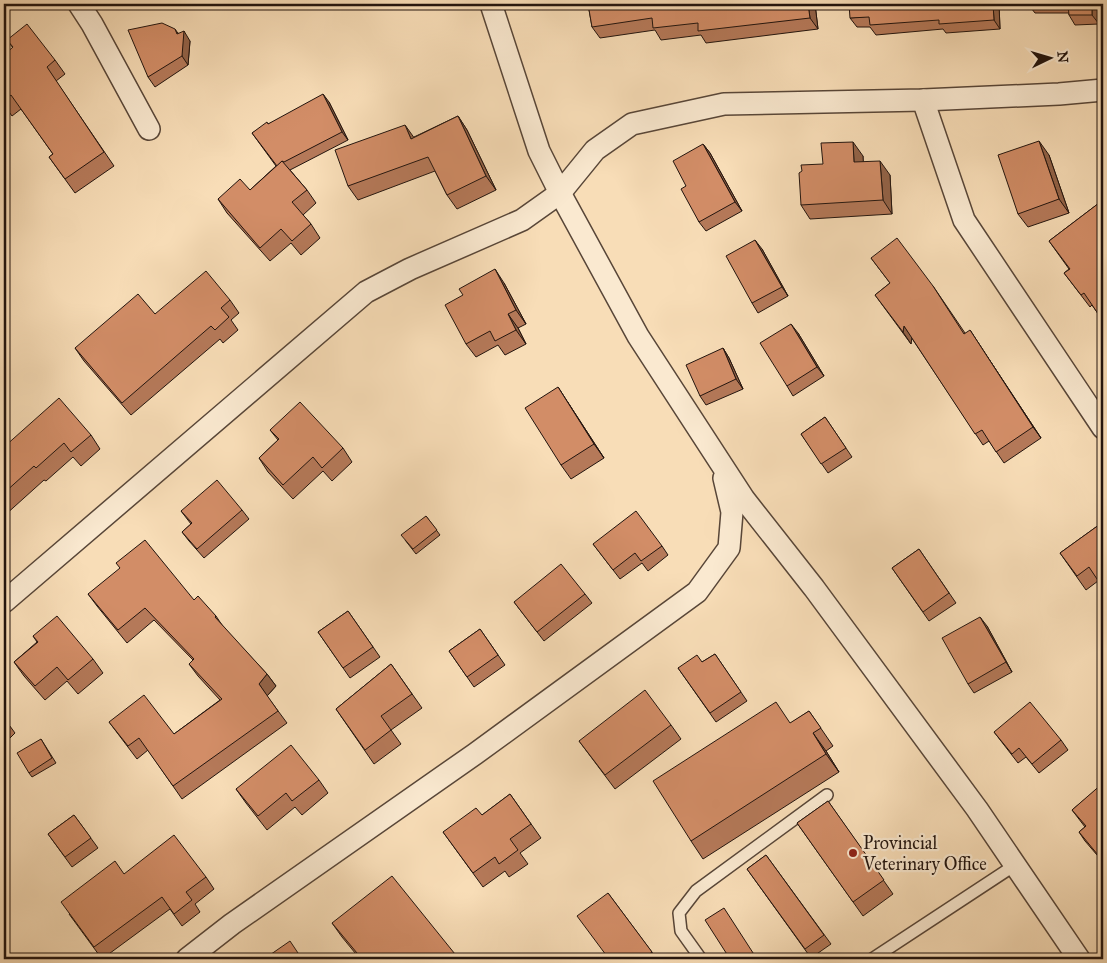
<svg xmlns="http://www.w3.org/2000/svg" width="1107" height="963" font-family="'IM FELL Great Primer',serif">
  <rect width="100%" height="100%" fill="#f8ddb7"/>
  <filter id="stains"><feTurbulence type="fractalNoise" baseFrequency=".004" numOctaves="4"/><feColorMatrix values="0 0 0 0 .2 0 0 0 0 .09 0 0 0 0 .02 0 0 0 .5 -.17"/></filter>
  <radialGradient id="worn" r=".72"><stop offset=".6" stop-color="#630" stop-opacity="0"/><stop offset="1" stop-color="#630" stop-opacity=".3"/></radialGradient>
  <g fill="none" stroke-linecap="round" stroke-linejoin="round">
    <!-- lane casing -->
    <g stroke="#584638" stroke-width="14">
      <g id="lane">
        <path d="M701,959L681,931L679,913L696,891L827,795"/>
        <path d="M872,959L1015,865"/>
      </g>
    </g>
    <!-- street casing -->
    <g stroke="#584638" stroke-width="24">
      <g id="street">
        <path d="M79,4L92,24L149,129"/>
        <path d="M491,4L539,151L560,193L638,336L744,499L814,588L977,809L1079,959"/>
        <path d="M923,100L964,220L1103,428"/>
        <path d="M4,602L366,292L410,269L522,220L560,193L595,150L632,124L724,104L923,100L1059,94L1103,90"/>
        <path d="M187,959L232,924L475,754L697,592L729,548L732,512L724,478"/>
      </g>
    </g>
    <!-- lane -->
    <use href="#lane" stroke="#fae9d0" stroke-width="11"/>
    <!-- street -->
    <use href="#street" stroke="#fae9d0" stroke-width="21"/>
  </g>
  <!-- wall -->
  <g fill="#b57959" stroke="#22140e">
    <path d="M588,4H815L818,29L706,43L701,35L661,40L655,30L600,38L592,27Z"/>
    <path d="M999,4L1000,29L946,33L943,29L876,35L870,27H857L850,18Z"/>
    <path d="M1028,4H1098L1099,24L1075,25L1069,15V13H1035Z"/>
    <path d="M178,33L190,41L188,65L155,87L148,77Z"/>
    <path d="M7,40L55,60L65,74L56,81L114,166L75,193L49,157L53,154L21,109L12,116L4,105V55L13,48Z"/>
    <path d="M329,102L348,140L290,170L307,190L316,203L303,215L311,224L320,238L301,255L291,243L270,261L227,213L218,199L250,190L276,166L252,133L268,124Z"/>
    <path d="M458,116L467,130L496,190L457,209L447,195L435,171L358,200L348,186L414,137Z"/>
    <path d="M703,144L710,153L742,211L706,231L699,222L686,186Z"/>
    <path d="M1049,155L1069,213L1028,227L1018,214Z"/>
    <path d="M863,156V162L890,175L892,214L810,219L801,205L823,164Z"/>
    <path d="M1103,200V321L1092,305L1090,307L1064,273L1069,269L1049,241Z"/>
    <path d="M762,249L788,296L758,313L752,303Z"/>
    <path d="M871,258L933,286L965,333L977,341L1041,438L1004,463L989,441L983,445L911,337V344L875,295L890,283Z"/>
    <path d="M504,283L526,324L518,328L526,344L505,355L498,345L476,357L466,344Z"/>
    <path d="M230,300L239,313L231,320L238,330L223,343L220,339L131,415L84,361L75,348L155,314Z"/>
    <path d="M798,333L824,376L793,396L787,386Z"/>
    <path d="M723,348L729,358L743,389L706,405L700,396Z"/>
    <path d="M567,401L604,458L571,479L561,465Z"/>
    <path d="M825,417L852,457L828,473L801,434Z"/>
    <path d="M270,430L343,448L352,462L332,481L323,471L293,499L268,472L259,458L278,440Z"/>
    <path d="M91,435L100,449L81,466L73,457L46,481L44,480L4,516V447Z"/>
    <path d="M242,510L249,519L204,558L189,541L182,532L191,524L181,511Z"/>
    <path d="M426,516L440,535L416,554L405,540Z"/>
    <path d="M1103,522L1098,581L1086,590L1060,553Z"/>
    <path d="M593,544L662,546L668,555L648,571L642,563L620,579Z"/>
    <path d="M919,549L956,603L929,621L892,568Z"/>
    <path d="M88,594L194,600L216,616L224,628L267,674L276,686L267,696L287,723L182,799L148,750L137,759L109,722L174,734L220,700L198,676L189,664L193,660L154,620L127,643L97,606Z"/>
    <path d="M585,594L592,603L544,641L514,602Z"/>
    <path d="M348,611L380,657L350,678L318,632Z"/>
    <path d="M987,626L1012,672L974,693L968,684Z"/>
    <path d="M480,629L505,665L474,687L449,651Z"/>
    <path d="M33,636L93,659L103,673L78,694L67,681L45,700L24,676L14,662L37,642Z"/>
    <path d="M715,654L747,701L716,722L678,668L702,662Z"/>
    <path d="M391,664L422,708L391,730L401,744L374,764L336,709Z"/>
    <path d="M809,711L833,746L826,751L839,772L703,859L691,841L791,723Z"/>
    <path d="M4,718L15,733L4,744Z"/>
    <path d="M671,725L681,739L615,789L579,741Z"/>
    <path d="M994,732L1061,740L1068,750L1039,773L1026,757L1018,763Z"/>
    <path d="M41,739L56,763L32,777L29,773Z"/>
    <path d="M319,780L328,793L302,815L295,807L267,830L246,803L236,789Z"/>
    <path d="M1103,784V862L1085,841L1079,832L1085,827L1072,810Z"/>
    <path d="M510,794L541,838L520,853L528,864L509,877L505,871L483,887L443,832L482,815Z"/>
    <path d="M828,801L893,894L863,916L797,823Z"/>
    <path d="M74,815L98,848L72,867L48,834Z"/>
    <path d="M766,855L831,944L811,958L747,869Z"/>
    <path d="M124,874L206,877L214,889L195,904L200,912L182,926L170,909L102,959L69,914Z"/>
    <path d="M608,893L657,959H609Z"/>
    <path d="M332,923L459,959H360L342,937Z"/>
  </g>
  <!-- shaded-wall -->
  <g fill="#936348" stroke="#22140e">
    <path d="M808,4H815L818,29L810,18Z"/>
    <path d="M993,4H999L1000,29L994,20Z"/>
    <path d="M1092,4H1098L1099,24L1092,15Z"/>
    <path d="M175,29L182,39L184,31L190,41L188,65L182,56Z"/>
    <path d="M323,94L329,102L348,140L342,132Z"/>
    <path d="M458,116L467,130L496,190L486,176Z"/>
    <path d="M405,125L415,139H411Z"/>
    <path d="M1039,141L1049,155L1069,213L1059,199Z"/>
    <path d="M853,142L863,156L864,176L854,162Z"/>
    <path d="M703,144L710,153L742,211L735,202Z"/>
    <path d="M880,161L890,175L892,214L883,200Z"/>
    <path d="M755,240L762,249L788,296L782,287Z"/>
    <path d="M495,269L504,283L526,324L516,310Z"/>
    <path d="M508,314L518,328L526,344L516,330Z"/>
    <path d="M791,324L798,333L824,376L817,367Z"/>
    <path d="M904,326L912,337L911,344L903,332Z"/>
    <path d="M970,330L977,341L1041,438L1033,427Z"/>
    <path d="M723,348L729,358L743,389L736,379Z"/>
    <path d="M558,387L567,401L604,458L594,444Z"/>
    <path d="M980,617L987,626L1012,672L1006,662Z"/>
    <path d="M267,674L276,686L267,696L259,684Z"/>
    <path d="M813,733L826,751L839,772L826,754Z"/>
  </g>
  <!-- building -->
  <g fill="#d28d67" stroke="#22140e">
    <path d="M588,4H808L810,18L698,31V23L653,28L652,18L592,27Z"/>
    <path d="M849,4H993L994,20L939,24V20L870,25L869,17L850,18Z"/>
    <path d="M1068,4H1092V15H1069Z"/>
    <path d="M162,23L175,29L177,34L184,31L182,56L148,77L128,30Z"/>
    <path d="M27,24L55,60L47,67L104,152L65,179L49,157L53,154L11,95L4,101V55L13,47L7,40Z"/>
    <path d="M323,94L342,132L284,162L282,161L277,166L252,133L267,122L268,124Z"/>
    <path d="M458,116L486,176L447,195L428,157L348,186L335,150L405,125L411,139Z"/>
    <path d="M1039,141L1059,199L1018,214L998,155Z"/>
    <path d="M853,142L854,162L880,161L883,200L801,205L799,173L802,171L801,165L823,164L821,143Z"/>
    <path d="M703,144L735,202L699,222L681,189L686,186L673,161Z"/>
    <path d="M282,161L307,190L292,202L311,224L292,241L281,229L260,248L218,199L240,179L250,190Z"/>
    <path d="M1103,200V228L1099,231L1103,236V321L1084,293L1081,295L1064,273L1070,269L1049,241Z"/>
    <path d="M897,238L933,286L964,334L970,330L1033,427L996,452L982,430L975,434L904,326L903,332L875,295L890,283L871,258Z"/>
    <path d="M755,240L782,287L752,303L726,256Z"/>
    <path d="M495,269L516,310L508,314L516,330L495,341L490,331L466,344L445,305L463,295L459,289Z"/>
    <path d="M206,271L230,300L221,308L229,317L215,330L211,326L122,403L75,348L138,294L155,314Z"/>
    <path d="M791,324L817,367L787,386L760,343Z"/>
    <path d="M723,348L736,379L700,396L686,365Z"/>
    <path d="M558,387L594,444L561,465L525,408Z"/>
    <path d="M59,398L91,435L71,452L64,443L36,468L34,466L4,493V447Z"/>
    <path d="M300,402L343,448L322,468L313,457L283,485L259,458L279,439L270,430Z"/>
    <path d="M825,417L846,448L821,464L801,434Z"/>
    <path d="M217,480L242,510L197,549L182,532L192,523L181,511Z"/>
    <path d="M636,511L662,546L641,561L635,553L613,570L593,544Z"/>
    <path d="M426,516L437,530L413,549L401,535Z"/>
    <path d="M1103,522V588L1089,567L1077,576L1060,553Z"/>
    <path d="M145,540L194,600L198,596L216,616L215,617L267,674L259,684L278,711L173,786L139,738L128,746L109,722L144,695L174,734L222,699L189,664L194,659L145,608L118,630L88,594L120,568L116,563Z"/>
    <path d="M919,549L949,593L923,612L892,568Z"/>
    <path d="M561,564L585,594L537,632L514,602Z"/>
    <path d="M348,611L373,647L343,668L318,632Z"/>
    <path d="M57,616L93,659L68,680L57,667L35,686L14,662L38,642L33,636Z"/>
    <path d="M980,617L1006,662L968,684L942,638Z"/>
    <path d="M480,629L498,655L467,677L449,651Z"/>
    <path d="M715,654L741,692L710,713L678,668L697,655L702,662Z"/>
    <path d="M391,664L412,694L381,716L391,730L365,750L336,709Z"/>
    <path d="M645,690L671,725L605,775L579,741Z"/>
    <path d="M776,702L790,723L809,711L821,728L813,733L826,754L691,841L653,781Z"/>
    <path d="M1030,702L1061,740L1032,764L1019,748L1012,754L994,732Z"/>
    <path d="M41,739L52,758L29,773L17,753Z"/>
    <path d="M291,745L319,780L292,801L286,793L258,816L236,789Z"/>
    <path d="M1103,783V861L1079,832L1086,826L1072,810Z"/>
    <path d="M510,794L531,824L510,839L518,850L499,864L495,857L473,873L443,832L476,808L482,815Z"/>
    <path d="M828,801L884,880L853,902L797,823Z"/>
    <path d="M74,815L91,838L65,857L48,834Z"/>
    <path d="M174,835L206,877L186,892L192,900L174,914L162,897L94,947L61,902L115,861L124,874Z"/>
    <path d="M766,855L824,935L805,949L747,869Z"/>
    <path d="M392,876L459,959H428L427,957L424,959H362L332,923Z"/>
    <path d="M608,893L652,952L643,959H609L577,916Z"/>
    <path d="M724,908L757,959H730L705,920Z"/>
    <path d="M290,941L302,959H264Z"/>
  </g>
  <!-- markers -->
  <circle fill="#8f2418" stroke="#fae9d0" stroke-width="2" cx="853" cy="853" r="5"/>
  <g text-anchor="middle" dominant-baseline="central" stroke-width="4.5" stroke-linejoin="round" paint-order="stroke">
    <!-- poi labels -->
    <g font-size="18" fill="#22140e" stroke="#fae9d0" text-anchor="start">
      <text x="863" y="843">Provincial<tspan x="863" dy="21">Veterinary Office</tspan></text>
    </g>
  </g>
  <!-- margin -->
  <rect width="1107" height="963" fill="none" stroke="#f8ddb7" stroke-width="20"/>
  <rect x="5" y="5" width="1097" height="953" fill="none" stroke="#22140e" stroke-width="2.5"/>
  <rect x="10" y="10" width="1087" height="943" fill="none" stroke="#22140e"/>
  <!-- north arrow -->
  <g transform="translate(1050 58) rotate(85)" stroke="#fae9d0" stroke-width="4" paint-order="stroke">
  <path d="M0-4L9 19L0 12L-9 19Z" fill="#22140e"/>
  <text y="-8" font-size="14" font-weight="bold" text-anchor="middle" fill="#22140e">N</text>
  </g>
  <rect width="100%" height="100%" filter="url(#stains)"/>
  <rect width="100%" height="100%" fill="url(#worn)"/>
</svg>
